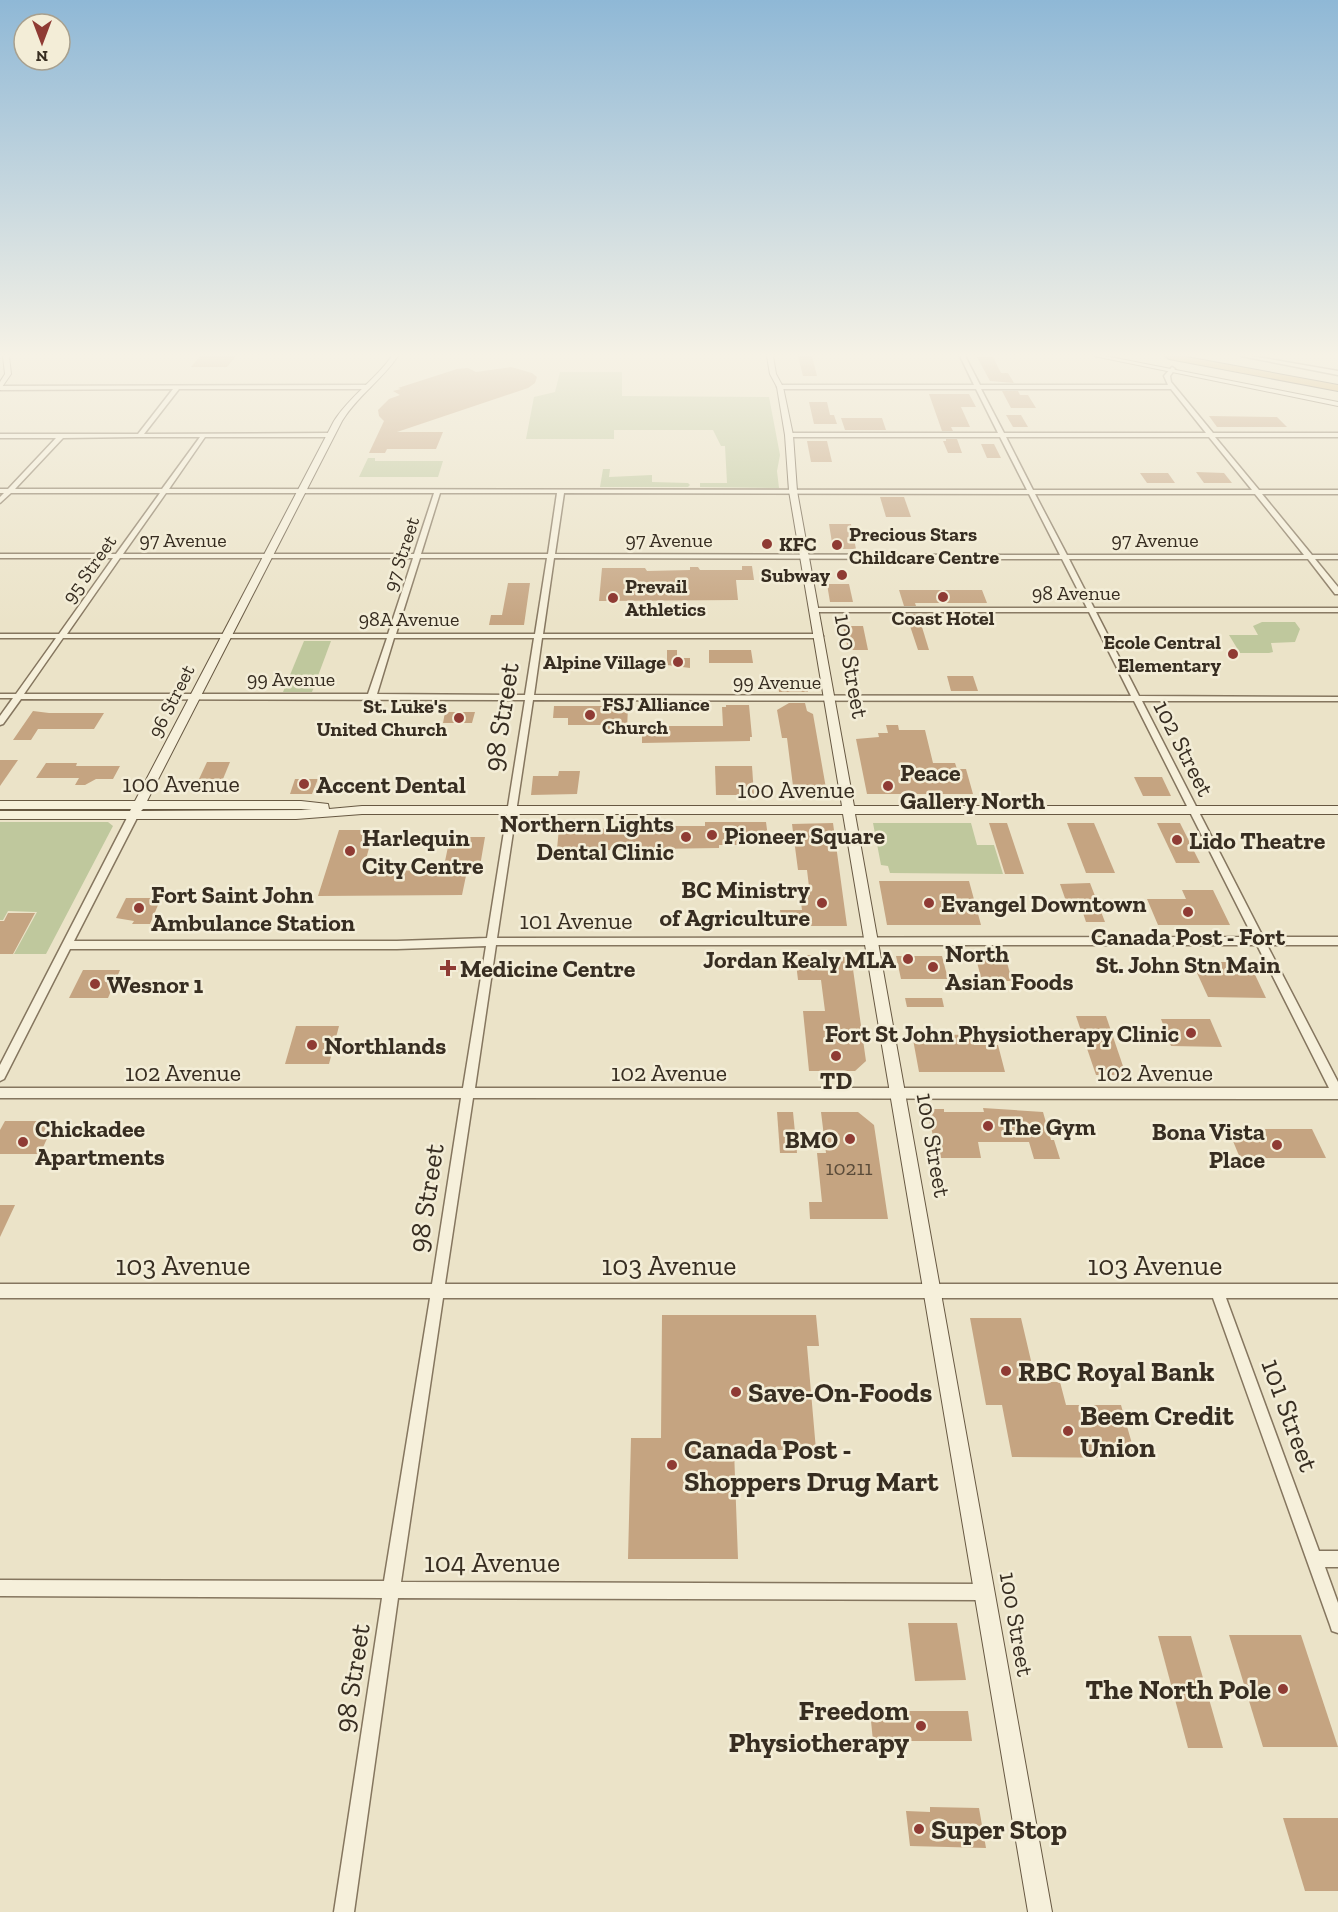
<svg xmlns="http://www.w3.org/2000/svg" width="1338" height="1912" font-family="'Zilla Slab',serif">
  <rect width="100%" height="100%" fill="#ebe3c8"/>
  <!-- green -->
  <g fill="#bfc89d">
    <path d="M560,372H622V396L769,397L780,455L777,471L779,488L700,487V483H727L725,446H721L713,430H614V439H526L534,397L555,392Z"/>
    <path d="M368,458H375V461H443L438,477H359Z"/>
    <path d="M603,469H610L609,477L652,475V482L688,483L690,485L688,487H600Z"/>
    <path d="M1262,622H1295L1300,629L1295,642L1271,643L1273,652L1269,653H1240L1229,635H1258L1253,626Z"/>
    <path d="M304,641H331L312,692H283Z"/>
    <path d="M0,822H108L113,826L46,954H14L37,912L8,911L3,920H0Z"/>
    <path d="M873,823H971L977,845H994L1003,874L890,873L888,866L881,865Z"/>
  </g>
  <!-- building -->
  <g fill="#c5a481">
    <path d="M200,356H236L227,367H191Z"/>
    <path d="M798,356H812L817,376H803Z"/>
    <path d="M977,357H993L1001,373H1008L1014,383L990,381Z"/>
    <path d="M511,367L532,373L537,377L535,383L528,388L397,432H443L436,449H387L385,453H369L384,421L379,416L378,410L389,399L400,395L393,391L401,389L398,388L457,369L468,368L476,372Z"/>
    <path d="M1002,391H1018L1020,395H1028L1036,408H1011Z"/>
    <path d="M929,394H969L976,407H961L970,427H951L953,431H942Z"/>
    <path d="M809,402H827L830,415H834L837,424H814Z"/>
    <path d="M1006,415H1021L1028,427H1013Z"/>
    <path d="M1209,416L1277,417L1287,427H1217Z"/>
    <path d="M841,418H882L886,430H845Z"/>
    <path d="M946,439H957L962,453H948L943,441H946Z"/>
    <path d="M807,441H827L832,462H811Z"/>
    <path d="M981,444H994L1001,458H987Z"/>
    <path d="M1196,472L1224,473L1232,483H1204Z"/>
    <path d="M1140,473H1168L1175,483H1147Z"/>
    <path d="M880,497H904L911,517H886Z"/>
    <path d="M829,524H851L856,549H833Z"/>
    <path d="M742,566H752L754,580H736L738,600L599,601L602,568H645L647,571L690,570V567H698L700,570H742Z"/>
    <path d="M775,571H793L794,580H776Z"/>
    <path d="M508,583H530L524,625H489L491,615H502Z"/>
    <path d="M827,584H849L853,602H830Z"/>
    <path d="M899,590H982L987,603H915L916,606H904Z"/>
    <path d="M906,614H918L929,650H918Z"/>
    <path d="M843,626H863L868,650H848Z"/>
    <path d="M667,650H677V658H690V668L667,665Z"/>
    <path d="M709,650H751L753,663H709Z"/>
    <path d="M947,676H973L978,691H951Z"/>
    <path d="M778,680H806L808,692H779Z"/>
    <path d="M789,703H805L807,711L813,714L827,794H794L787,738H782L777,710Z"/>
    <path d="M726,705H749L752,737H750V741L642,743V726H723L722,707H726Z"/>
    <path d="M554,706H628L627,730H606V725H568V718H553Z"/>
    <path d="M33,711L49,713H104L94,729H38L31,740H13Z"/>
    <path d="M445,712H475L472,723H443Z"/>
    <path d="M886,725H898L899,730H925L933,763H955L957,769H966L973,794H867L856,739L879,737L878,733H888Z"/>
    <path d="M0,760H18L0,786Z"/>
    <path d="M207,762H230L223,779H199Z"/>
    <path d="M46,763H77L76,766H120L113,779H96L85,785H75L79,778H36Z"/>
    <path d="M715,766H752L754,795H716Z"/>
    <path d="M559,771H580L577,794L531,795L533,776H558Z"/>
    <path d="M1134,777H1162L1171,796H1143Z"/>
    <path d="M295,779H318L312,794H290Z"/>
    <path d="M705,822H766L769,845H719V848L652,849L653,851L557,849L559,828L656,829L667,826H705Z"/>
    <path d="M833,823L847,926H782L780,910H802L800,895H810L807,870H798L792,824Z"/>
    <path d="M989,823H1007L1024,874H1005Z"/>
    <path d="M1067,823H1094L1115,873H1086Z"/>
    <path d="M1157,823H1180L1200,863H1176Z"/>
    <path d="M339,830H374L363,870L443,871L450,837H485L480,866H468L462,895L318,896Z"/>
    <path d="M879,881H969L981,925H887Z"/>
    <path d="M1090,883L1105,922H1086L1080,904H1067L1060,884Z"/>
    <path d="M1182,890H1213L1230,925H1158L1147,899H1186Z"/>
    <path d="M126,898H161L150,924H132L134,921L116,918Z"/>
    <path d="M8,913H35L13,954H0V921H4Z"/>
    <path d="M795,955H851L866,1061L855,1071H809L803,1011H825L821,980H798Z"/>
    <path d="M975,955H1005L1012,981H982Z"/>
    <path d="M896,956H942L948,979H901Z"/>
    <path d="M1192,962H1249L1266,998L1208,997Z"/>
    <path d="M83,970H120L108,998H69Z"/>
    <path d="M905,998H942L944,1007H907Z"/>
    <path d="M1076,1016H1106L1126,1075H1096Z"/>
    <path d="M1161,1019H1210L1222,1047L1171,1046Z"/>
    <path d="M296,1026H339L329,1064H285Z"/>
    <path d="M912,1034L971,1035L974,1045H998L1005,1072H919Z"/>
    <path d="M983,1108L1043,1112L1051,1140H1054L1060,1159H1034L1029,1142H978L981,1158H939L926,1109H944V1112H984Z"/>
    <path d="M777,1112H793L797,1153H780Z"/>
    <path d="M821,1112H858L874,1125L888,1219H810L809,1202H822L817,1153H826Z"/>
    <path d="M5,1121H55L40,1154H0V1130Z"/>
    <path d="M1228,1129H1312L1326,1158H1240Z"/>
    <path d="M0,1205H15L0,1237Z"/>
    <path d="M662,1315H816L819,1346H807L816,1450H734L738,1559H628L631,1438H661Z"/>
    <path d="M970,1318H1021L1036,1382H1060L1066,1405H1121L1136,1458L1012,1457L1002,1405H986Z"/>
    <path d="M908,1623H957L966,1680L915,1681Z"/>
    <path d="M1229,1635H1301L1338,1747H1263Z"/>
    <path d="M1158,1636H1191L1223,1748H1188Z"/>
    <path d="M870,1711H968L972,1741H873Z"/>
    <path d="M930,1807L979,1808L986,1848L910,1846L906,1811L930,1812Z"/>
    <path d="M1283,1818H1338V1891H1305Z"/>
  </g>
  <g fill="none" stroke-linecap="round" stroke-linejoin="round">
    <!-- street casing -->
    <g stroke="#85765f" stroke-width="3">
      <g id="street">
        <path d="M960,356H965L980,385H1168L1164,376L1172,367L1175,369L1170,376L1171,382L1213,433H1338V437H1215L1259,490H1338V494H1262L1312,555H1338V559H1315L1338,587V594H1335L1308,559H1069L1094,608H1338V612H1096L1139,696L1338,697V701H1142L1263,937H1338V945H1267L1338,1082V1099L473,1098L445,1284H1338V1298H1226L1319,1551H1338V1567H1325L1338,1603V1633L1332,1631L1330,1625L1213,1298H443L401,1582L984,1584L990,1586L992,1592L990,1598L984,1600L398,1598L354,1912H334L382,1598L0,1596V1580L384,1581L430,1298H0V1284H432L461,1098H0V1088H463L486,946L397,949H70L4,1079L0,1081V1065L128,816L133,813L138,816L74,941H397L487,938L525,700L21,699L3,724L0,725V716L13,698H0V694H16L56,638H0V634H59L113,558H0V554H116L160,493H11L0,503V497L4,493H0V489H8L56,438H0V434H138L173,389L0,390V386L367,385L370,387L367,389H179L144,434L330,433L333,435L330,437H205L169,489L1027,490L1000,437H789L786,435L789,433H998L976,389H780L777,387L780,385H974ZM981,389H1171L1206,433H1004ZM137,437H200L162,489H15L63,438ZM1006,437H1209L1252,490H1033ZM166,493H434L414,554H123ZM440,493H557L548,554H421ZM564,493L1029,494L1060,555L555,554ZM1035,494H1255L1304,555H1067ZM120,558H413L388,634H67ZM420,558H547L535,634H396ZM554,558L1062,559L1087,608H814L810,610L814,612H1089L1131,696L534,695L542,638H819L823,636L819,634H543ZM63,638H387L368,694H24ZM394,638H534L525,695L377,694ZM533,700L1134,701L1253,937L497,938ZM496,945H1257L1329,1088H475Z"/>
        <path d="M1241,356H1251L1338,371V375Z"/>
      </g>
    </g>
    <!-- secondary casing -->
    <g stroke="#675842" stroke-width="2">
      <g id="secondary">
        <path d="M3,356H9L11,374L0,390V382L5,374Z"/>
        <path d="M392,356H398C382,380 357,396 342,421L147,801H301L328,804L329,809L362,806H842L789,491L785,435L777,387L770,374L767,356H773L776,374L783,387L793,435L797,491L854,806H1338V814H855L1052,1912H1028L843,814H362L296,819H0V811H130L131,809H0V801H135L334,421C350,396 375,380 392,356ZM143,809H301L312,810L141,811Z"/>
        <path d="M1094,356H1105L1338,402V406Z"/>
      </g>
    </g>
    <!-- highway casing -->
    <g stroke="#544532" stroke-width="2">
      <path id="highway" d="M1165,356H1181L1338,385V391L1169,359Z"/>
    </g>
    <!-- street -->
    <use href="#street" fill="#f6f0db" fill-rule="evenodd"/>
    <!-- secondary -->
    <use href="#secondary" fill="#f6f0db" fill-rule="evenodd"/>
    <!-- highway -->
    <use href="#highway" fill="#d2aa61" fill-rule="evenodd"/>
  </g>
  <!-- sky -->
  <linearGradient id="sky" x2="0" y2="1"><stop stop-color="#8fb8d6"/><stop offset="0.57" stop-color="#f6f2e6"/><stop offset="1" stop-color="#f6f2e6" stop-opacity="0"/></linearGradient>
  <rect width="1338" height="623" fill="url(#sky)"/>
  <!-- markers -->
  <g fill="#8f3b34" stroke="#f3edd7" stroke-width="2">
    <circle cx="767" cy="544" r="6"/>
    <circle cx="837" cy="545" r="6"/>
    <circle cx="842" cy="575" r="6"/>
    <circle cx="943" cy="597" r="6"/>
    <circle cx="613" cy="598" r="6"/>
    <circle cx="1233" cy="654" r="6"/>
    <circle cx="678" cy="662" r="6"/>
    <circle cx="590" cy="715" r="6"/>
    <circle cx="459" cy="718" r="6"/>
    <circle cx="304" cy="784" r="6"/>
    <circle cx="888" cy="786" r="6"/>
    <circle cx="712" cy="835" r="6"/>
    <circle cx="686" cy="837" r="6"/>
    <circle cx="1177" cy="840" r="6"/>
    <circle cx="350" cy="851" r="6"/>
    <circle cx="822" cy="903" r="6"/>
    <circle cx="929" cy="903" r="6"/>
    <circle cx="139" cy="908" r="6"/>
    <circle cx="1188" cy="912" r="6"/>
    <circle cx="908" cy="959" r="6"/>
    <circle cx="933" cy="967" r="6"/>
    <path d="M445 959h6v6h6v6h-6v6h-6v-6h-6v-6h6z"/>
    <circle cx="95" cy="984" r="6"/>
    <circle cx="1191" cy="1033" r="6"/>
    <circle cx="312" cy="1045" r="6"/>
    <circle cx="836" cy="1056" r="6"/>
    <circle cx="988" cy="1126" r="6"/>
    <circle cx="850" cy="1139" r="6"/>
    <circle cx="23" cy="1142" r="6"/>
    <circle cx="1277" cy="1145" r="6"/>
    <circle cx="1006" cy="1371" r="6"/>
    <circle cx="736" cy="1392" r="6"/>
    <circle cx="1068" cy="1431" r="6"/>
    <circle cx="672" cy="1465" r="6"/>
    <circle cx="1283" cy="1689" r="6"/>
    <circle cx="921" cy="1726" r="6"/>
    <circle cx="919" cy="1829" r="6"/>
  </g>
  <g text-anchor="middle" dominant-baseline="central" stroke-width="5" stroke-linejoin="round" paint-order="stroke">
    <!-- far-poi labels -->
    <g font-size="20" font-weight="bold" fill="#372d21" stroke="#f3edd7" text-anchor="start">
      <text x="849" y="534">Precious Stars<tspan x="849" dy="23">Childcare Centre</tspan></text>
      <text x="779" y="544">KFC</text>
      <text x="830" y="575" text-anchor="end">Subway</text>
      <text x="625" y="586">Prevail<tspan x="625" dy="23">Athletics</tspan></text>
      <text x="943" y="618" text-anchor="middle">Coast Hotel</text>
      <text x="1221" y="642" text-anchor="end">Ecole Central<tspan x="1221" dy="23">Elementary</tspan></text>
      <text x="666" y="662" text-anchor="end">Alpine Village</text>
      <text x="602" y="704">FSJ Alliance<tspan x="602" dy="23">Church</tspan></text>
      <text x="447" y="706" text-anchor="end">St. Luke's<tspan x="447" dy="23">United Church</tspan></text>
    </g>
    <!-- far-street labels -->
    <g font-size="20" fill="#372d21" stroke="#f3edd7">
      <text x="183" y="540">97 Avenue</text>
      <text x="669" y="540">97 Avenue</text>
      <text x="1155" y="540">97 Avenue</text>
      <text transform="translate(401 554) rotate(-72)">97 Street</text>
      <text transform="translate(89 569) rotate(-55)">95 Street</text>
      <text x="1076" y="593">98 Avenue</text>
      <text x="409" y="619">98A Avenue</text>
      <text x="291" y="679">99 Avenue</text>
      <text x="777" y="682">99 Avenue</text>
      <text transform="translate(171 701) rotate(-63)">96 Street</text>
    </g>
    <!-- number labels -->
    <g font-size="21" fill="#5a4b39">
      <text x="849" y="1167">10211</text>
    </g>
    <!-- street labels -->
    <g font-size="24" fill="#372d21" stroke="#f3edd7">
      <text transform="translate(852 666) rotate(80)">100 Street</text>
      <text transform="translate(1184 748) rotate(63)">102 Street</text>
      <text x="181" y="783">100 Avenue</text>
      <text x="796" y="789">100 Avenue</text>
      <text x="576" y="920">101 Avenue</text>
      <text x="183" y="1072">102 Avenue</text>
      <text x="669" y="1072">102 Avenue</text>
      <text x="1155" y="1072">102 Avenue</text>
      <text transform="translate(934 1145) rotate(80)">100 Street</text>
      <text transform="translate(1017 1624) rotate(80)">100 Street</text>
    </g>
    <!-- poi labels -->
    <g font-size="24" font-weight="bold" fill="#372d21" stroke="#f3edd7" text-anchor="start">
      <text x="900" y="772">Peace<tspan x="900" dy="28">Gallery North</tspan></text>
      <text x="316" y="784">Accent Dental</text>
      <text x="674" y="823" text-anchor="end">Northern Lights<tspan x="674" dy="28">Dental Clinic</tspan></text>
      <text x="724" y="835">Pioneer Square</text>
      <text x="362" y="837">Harlequin<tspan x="362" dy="28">City Centre</tspan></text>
      <text x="1189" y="840">Lido Theatre</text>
      <text x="810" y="889" text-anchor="end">BC Ministry<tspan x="810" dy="28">of Agriculture</tspan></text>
      <text x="151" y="894">Fort Saint John<tspan x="151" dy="28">Ambulance Station</tspan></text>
      <text x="941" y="903">Evangel Downtown</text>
      <text x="1188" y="936" text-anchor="middle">Canada Post - Fort<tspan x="1188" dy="28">St. John Stn Main</tspan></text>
      <text x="945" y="953">North<tspan x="945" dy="28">Asian Foods</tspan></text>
      <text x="896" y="959" text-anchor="end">Jordan Kealy MLA</text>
      <text x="460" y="968">Medicine Centre</text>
      <text x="107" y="984">Wesnor 1</text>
      <text x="1179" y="1033" text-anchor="end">Fort St John Physiotherapy Clinic</text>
      <text x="324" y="1045">Northlands</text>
      <text x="836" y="1080" text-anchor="middle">TD</text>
      <text x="1000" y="1126">The Gym</text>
      <text x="35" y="1128">Chickadee<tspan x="35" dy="28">Apartments</tspan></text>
      <text x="1265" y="1131" text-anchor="end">Bona Vista<tspan x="1265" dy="28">Place</tspan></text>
      <text x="838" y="1139" text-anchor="end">BMO</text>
    </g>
    <!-- near-street labels -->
    <g font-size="28" fill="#372d21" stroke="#f3edd7">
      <text transform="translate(501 717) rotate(-81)">98 Street</text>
      <text transform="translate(426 1198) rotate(-81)">98 Street</text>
      <text x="183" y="1265">103 Avenue</text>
      <text x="669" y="1265">103 Avenue</text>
      <text x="1155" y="1265">103 Avenue</text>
      <text transform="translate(1290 1415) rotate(70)">101 Street</text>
      <text x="492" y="1562">104 Avenue</text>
      <text transform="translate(352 1678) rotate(-81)">98 Street</text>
    </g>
    <!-- near-poi labels -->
    <g font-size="28" font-weight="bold" fill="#372d21" stroke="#f3edd7" text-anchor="start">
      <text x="1018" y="1371">RBC Royal Bank</text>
      <text x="748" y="1392">Save-On-Foods</text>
      <text x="1080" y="1415">Beem Credit<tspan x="1080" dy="32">Union</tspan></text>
      <text x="684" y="1449">Canada Post -<tspan x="684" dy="32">Shoppers Drug Mart</tspan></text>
      <text x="1271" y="1689" text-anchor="end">The North Pole</text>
      <text x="909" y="1710" text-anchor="end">Freedom<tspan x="909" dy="32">Physiotherapy</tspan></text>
      <text x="931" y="1829">Super Stop</text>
    </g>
  </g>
  <!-- north arrow -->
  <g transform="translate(42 42) rotate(180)"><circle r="28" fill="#f3edd7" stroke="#a8a08e" stroke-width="1.5"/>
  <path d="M0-4.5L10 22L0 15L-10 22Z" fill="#8f3b34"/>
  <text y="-9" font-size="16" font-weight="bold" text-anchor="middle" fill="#372d21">N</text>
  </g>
</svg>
